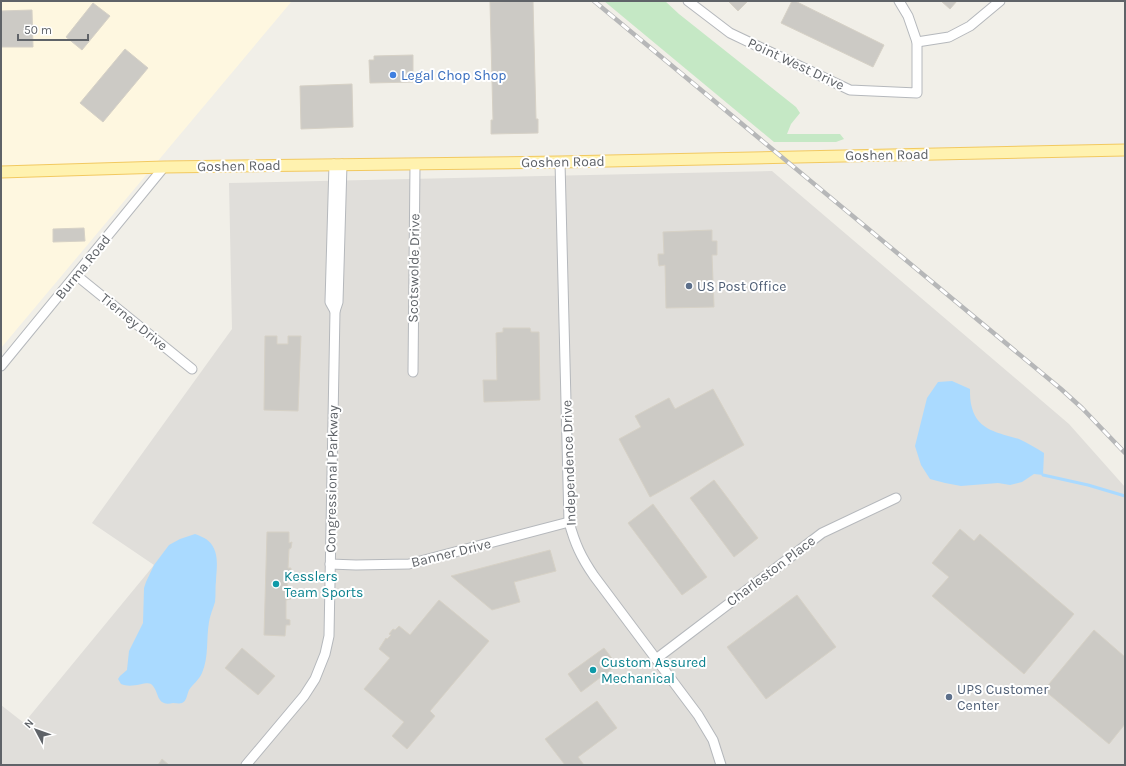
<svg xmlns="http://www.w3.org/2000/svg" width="1126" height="766" font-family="Karla,sans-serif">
  <rect width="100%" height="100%" fill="#f1efe8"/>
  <!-- commercial -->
  <path fill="#fef7e0" d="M1,1H292L1,348Z"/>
  <!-- industrial -->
  <path fill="#e0deda" d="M772,171L1069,424L1125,487V765H1V705L24,723L154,565L92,523L232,329L229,183Z"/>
  <!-- green -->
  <path fill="#c5e8c5" d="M604,1H665L679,14L796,107L800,113L791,124L787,134H840L844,139L836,142H774Z"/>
  <!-- water -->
  <g fill="#aadaff">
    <path d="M952,381L970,389C970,395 970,402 972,408C978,431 1000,433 1019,439C1028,443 1036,448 1044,453L1043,475L1034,474L1022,482L1010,485L998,483L961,486L945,483L930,479L921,465L915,446L927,398L938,382Z"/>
    <path d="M195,534C199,535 202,537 206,539C220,549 217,566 216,581C215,588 216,594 215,602C213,609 210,615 209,622C206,640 209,656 202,673C199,680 193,684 189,690C187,694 187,701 182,703C179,704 176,703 173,703C155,707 160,691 151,684C146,681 132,689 121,684L118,679L120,676L127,670L129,651L143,623L144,588L146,582L154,565L169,545L180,539Z"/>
  </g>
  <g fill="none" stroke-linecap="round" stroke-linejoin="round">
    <!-- stream -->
    <path stroke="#aadaff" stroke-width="3" d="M1043,475L1088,485L1125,496"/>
  </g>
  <!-- building -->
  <g fill="#cccac5" stroke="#d6d1c6">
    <path d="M533,1L536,119H538V133L491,134V120H493L490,2Z"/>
    <path d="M728,1H748L738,11Z"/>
    <path d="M792,1H795L884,45L873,67L781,23Z"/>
    <path d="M941,1H957L950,9Z"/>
    <path d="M93,3L110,16L82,50L66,37Z"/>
    <path d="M32,10L33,47H1V11Z"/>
    <path d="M125,49L148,68L103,122L80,103Z"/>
    <path d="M413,55V82L370,83L369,60H374V56Z"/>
    <path d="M352,84L353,127L301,129L300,86Z"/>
    <path d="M84,228L85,241L53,242V229Z"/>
    <path d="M712,230V241H717V255H712L714,307L666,308L665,265L659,266L658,259V254H664L663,232Z"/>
    <path d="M503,328H530L531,332H539L540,400L484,402L483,380H497L496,333L503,332Z"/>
    <path d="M265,336H277V344H288V336H301L298,411L264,410Z"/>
    <path d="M713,389L744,445L650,497L619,439L641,427L635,416L669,398L675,409Z"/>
    <path d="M714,480L758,538L734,557L690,498Z"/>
    <path d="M653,504L707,577L682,595L628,523Z"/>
    <path d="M960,529L974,541L980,534L1074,614L1024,674L932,596L949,577L932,563Z"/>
    <path d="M267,532H289V543L292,542L291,548L289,549L288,568H291V573L288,574L287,594H291V599L286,600V619L290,620V625H286L285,636L264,635Z"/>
    <path d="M550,550L556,571L514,582L520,602L492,610L451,576Z"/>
    <path d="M797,595L836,647L766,699L727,647Z"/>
    <path d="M439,600L489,641L430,711L435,716L407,749L392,736L404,722L364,689L390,658L379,649L386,638L387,639L391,635L389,634L393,629L395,630L399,626L410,635Z"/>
    <path d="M1094,630L1125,657V724L1109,744L1044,690Z"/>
    <path d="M242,648L275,676L258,695L225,668Z"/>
    <path d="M604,648L617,665L581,692L568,674Z"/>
    <path d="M597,701L617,728L578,757L584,765H565L545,739Z"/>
    <path d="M162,759L169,765H158Z"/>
  </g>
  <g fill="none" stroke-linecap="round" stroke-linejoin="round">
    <!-- minor casing -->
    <g stroke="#b5b8bc" stroke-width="11">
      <g id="minor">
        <path d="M688,1L730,33L850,90L917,93V42L908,16L899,1"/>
        <path d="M917,42L949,37L970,26L1000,1"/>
        <path d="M560,162L569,522C575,544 581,557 594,576L698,715L713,740L721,765"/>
        <path d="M334,164L330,302L335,311"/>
        <path d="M76,275L192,369"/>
        <path d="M1,366L164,167"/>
        <path d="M413,372L415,165"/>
        <path d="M330,564L356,565L409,564L569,522"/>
        <path d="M656,659L822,533L896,498"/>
        <path d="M246,765L304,696L315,679L325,654L329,636L335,311L338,302L342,164"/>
      </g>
    </g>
    <!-- major casing -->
    <g stroke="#f2c960" stroke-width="13">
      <path id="major" d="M1,172L164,167L560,162L1125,150"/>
    </g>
    <!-- minor -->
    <use href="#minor" stroke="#fff" stroke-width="9"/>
    <!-- major -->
    <use href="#major" stroke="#fff2af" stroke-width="11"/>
    <!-- rail casing -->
    <g stroke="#b6b7b8" stroke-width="4.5">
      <path id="rail" d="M594,1L1061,389L1082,408L1125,453"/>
    </g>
    <!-- rail -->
    <use href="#rail" stroke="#fff" stroke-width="3" stroke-dasharray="9" stroke-linecap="butt"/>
  </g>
  <!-- markers -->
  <circle fill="#3f7fe0" stroke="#fff" stroke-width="1.5" cx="393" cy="75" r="4"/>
  <g fill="#5c6f8a" stroke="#fff" stroke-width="1.5">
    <circle cx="689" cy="286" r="4"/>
    <circle cx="949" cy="697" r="4"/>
  </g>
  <g fill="#0f9aa8" stroke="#fff" stroke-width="1.5">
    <circle cx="276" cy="584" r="4"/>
    <circle cx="593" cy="670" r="4"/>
  </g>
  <g text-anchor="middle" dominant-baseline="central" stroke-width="4" stroke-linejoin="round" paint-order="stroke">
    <!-- street labels -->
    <g font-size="14" fill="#5f6368" stroke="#fff">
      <text transform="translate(796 64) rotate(25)">Point West Drive</text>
      <text transform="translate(887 155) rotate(-1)">Goshen Road</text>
      <text transform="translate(563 162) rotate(-1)">Goshen Road</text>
      <text transform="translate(239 166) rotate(-1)">Goshen Road</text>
      <text transform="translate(83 267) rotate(-51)">Burma Road</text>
      <text transform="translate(414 268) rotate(-89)">Scotswolde Drive</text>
      <text transform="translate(134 322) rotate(39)">Tierney Drive</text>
      <text transform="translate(569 463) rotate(-92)">Independence Drive</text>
      <text transform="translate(332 479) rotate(-89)">Congressional Parkway</text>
      <text transform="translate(451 553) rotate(-14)">Banner Drive</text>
      <text transform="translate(771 571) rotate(-37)">Charleston Place</text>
    </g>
    <!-- shop labels -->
    <g font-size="14" fill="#366cbe" stroke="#fff" text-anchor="start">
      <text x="401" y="75">Legal Chop Shop</text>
    </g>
    <!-- service labels -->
    <g font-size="14" fill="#4e5e75" stroke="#fff" text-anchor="start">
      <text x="697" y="286">US Post Office</text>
      <text x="957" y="689">UPS Customer<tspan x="957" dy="16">Center</tspan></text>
    </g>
    <!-- culture labels -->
    <g font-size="14" fill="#0d838f" stroke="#fff" text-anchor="start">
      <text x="284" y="576">Kesslers<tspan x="284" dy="16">Team Sports</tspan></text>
      <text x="601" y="662">Custom Assured<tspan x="601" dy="16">Mechanical</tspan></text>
    </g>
  </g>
  <!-- border -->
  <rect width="1126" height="766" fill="none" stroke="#5f6368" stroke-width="4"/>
  <!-- north arrow -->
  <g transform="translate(36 730) rotate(311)" stroke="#ffffff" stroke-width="3" paint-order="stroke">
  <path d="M0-3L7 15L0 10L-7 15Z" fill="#5f6368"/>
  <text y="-6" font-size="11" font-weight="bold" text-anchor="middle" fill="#5f6368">N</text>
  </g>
  <!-- scale -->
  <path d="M18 34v6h70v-6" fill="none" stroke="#5f6368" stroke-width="2"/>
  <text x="24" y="34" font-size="12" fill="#5f6368" stroke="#ffffff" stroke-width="3" paint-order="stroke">50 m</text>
</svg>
